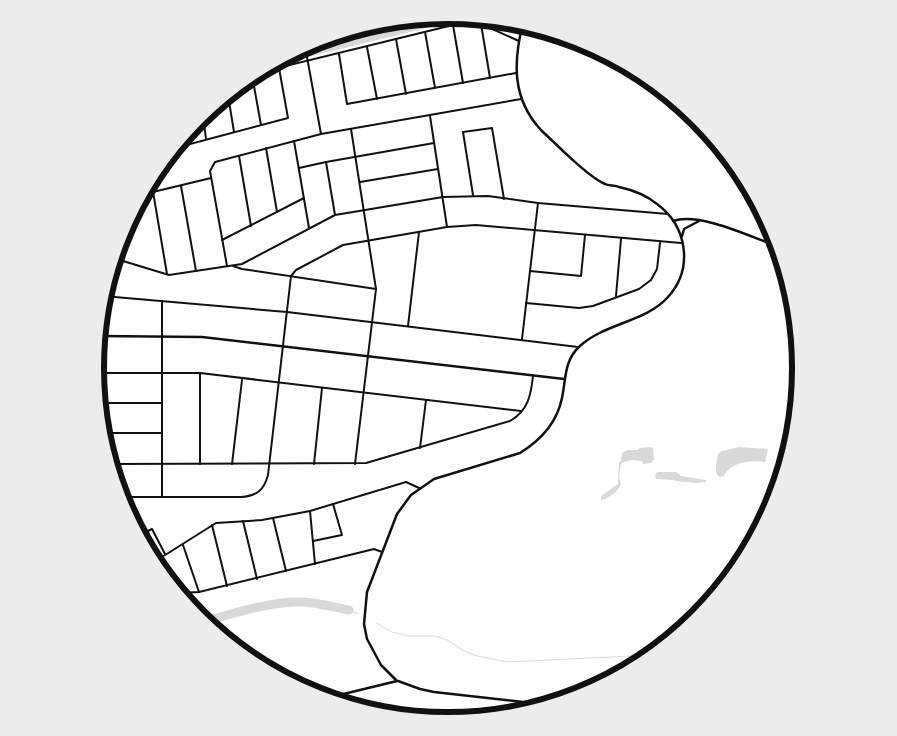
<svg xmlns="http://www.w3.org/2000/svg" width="897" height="736" font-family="Bitter,serif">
  <rect width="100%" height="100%" fill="#fff"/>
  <!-- water -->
  <g fill="#d9d9d9">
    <path d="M650,447L653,448L654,460L651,463L643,464L642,461L631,460L621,463L619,478L621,484C618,491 609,499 601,500V496L618,484L619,462L621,461L622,453L628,450H637L640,448Z"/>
    <path d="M739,447L768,449L765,462C751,460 730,462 724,476L720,477C713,473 717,462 718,454L722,451Z"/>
    <path d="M657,472H676L681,476L706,480V482L696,483L676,481L674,480L656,479L655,475Z"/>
  </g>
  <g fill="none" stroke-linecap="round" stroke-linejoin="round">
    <!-- stream -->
    <g stroke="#d9d9d9" stroke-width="1">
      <path d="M534,30L566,37"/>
      <path d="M349,610L358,614"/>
      <path d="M376,623L392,632L408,636H436L447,640L464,651L477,656L508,662L653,655"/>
    </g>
    <!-- river -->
    <g stroke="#d9d9d9" stroke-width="9">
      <path d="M281,59L453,17L473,18L534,30"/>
      <path d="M204,621C234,614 267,602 299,602C316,602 333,607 349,610"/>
    </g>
    <!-- minor -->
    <g stroke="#111" stroke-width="2">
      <path d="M481,24L490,78"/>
      <path d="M453,25L463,83"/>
      <path d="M425,32L435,88"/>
      <path d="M396,39L406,94"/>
      <path d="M305,46L321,134"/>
      <path d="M367,47L377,99"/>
      <path d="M339,54L347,104L516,73"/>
      <path d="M253,74L453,25L481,24L519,41"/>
      <path d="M252,75L261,125"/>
      <path d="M228,95L234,132"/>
      <path d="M203,115L206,139"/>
      <path d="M430,116L447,227"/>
      <path d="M351,129L376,289L355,464"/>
      <path d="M294,141L309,228"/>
      <path d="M175,148L288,118L279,68"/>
      <path d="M266,148L277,212"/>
      <path d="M239,156L251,226"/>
      <path d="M326,162L434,143"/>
      <path d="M299,168L326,162L335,215"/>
      <path d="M151,180L167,274"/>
      <path d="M360,182L438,169"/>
      <path d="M181,186L196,271"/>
      <path d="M153,192L211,178"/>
      <path d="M473,195L463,132L492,128L504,199"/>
      <path d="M222,240L304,198"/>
      <path d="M113,263L123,261L169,275L242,264L335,215L443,197L488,196L538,203L668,214"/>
      <path d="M227,266L210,171L215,162L321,134L521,99"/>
      <path d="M233,266L242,269L376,289"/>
      <path d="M530,271L581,276L585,235"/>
      <path d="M103,296L287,312L578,347"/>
      <path d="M616,296L621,239"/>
      <path d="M526,303L579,308L593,306L639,289L651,280L657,269L660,243"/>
      <path d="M408,326L419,232"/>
      <path d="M522,339L538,203"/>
      <path d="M96,373H200L521,411"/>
      <path d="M99,403H162"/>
      <path d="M102,433H162"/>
      <path d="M420,448L426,400"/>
      <path d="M110,464L366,463L510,421C528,411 531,395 533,376"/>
      <path d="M200,464V374"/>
      <path d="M232,464L242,380"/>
      <path d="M314,464L322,388"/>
      <path d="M162,496V301"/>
      <path d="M120,497H241C257,496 264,490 268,475L291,276L296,270L343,245L447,227L476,225L681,243"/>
      <path d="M310,511L315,564"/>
      <path d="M273,518L286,571"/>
      <path d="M243,521L257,579"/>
      <path d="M212,525L227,586"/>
      <path d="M140,535L152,529L165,554"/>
      <path d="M313,541L342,535L333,504"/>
      <path d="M183,545L199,592"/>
      <path d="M154,562L216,523L262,520L310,511L406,482L419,488"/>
      <path d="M178,593L199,592L374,549L382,552"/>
    </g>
    <!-- tertiary -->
    <g stroke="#111" stroke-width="2.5">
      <path d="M673,221C700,212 751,237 779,247"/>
      <path d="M682,236L684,229L699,221"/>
      <path d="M99,336L202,337L564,379"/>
      <path d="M398,681L420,689L434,692L549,705"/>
      <path d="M327,698L397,681L381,665L367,639L364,624L367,592L397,514L411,495L434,479L520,453C541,440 557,423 562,398C566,379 564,360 580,346C605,323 646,322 668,297C694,268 687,226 657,204C646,195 633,190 619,187C615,185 609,186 605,184C591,178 574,161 563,151C556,144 548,137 541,130C512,99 513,62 523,23"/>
    </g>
  </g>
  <!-- crop -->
  <path d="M0 0H897V736H0ZM104 368a344 344 0 1 1 688 0a344 344 0 1 1-688 0Z" fill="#ececec" fill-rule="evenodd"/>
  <path fill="none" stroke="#111" stroke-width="6" d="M104 368a344 344 0 1 1 688 0a344 344 0 1 1-688 0Z"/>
</svg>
